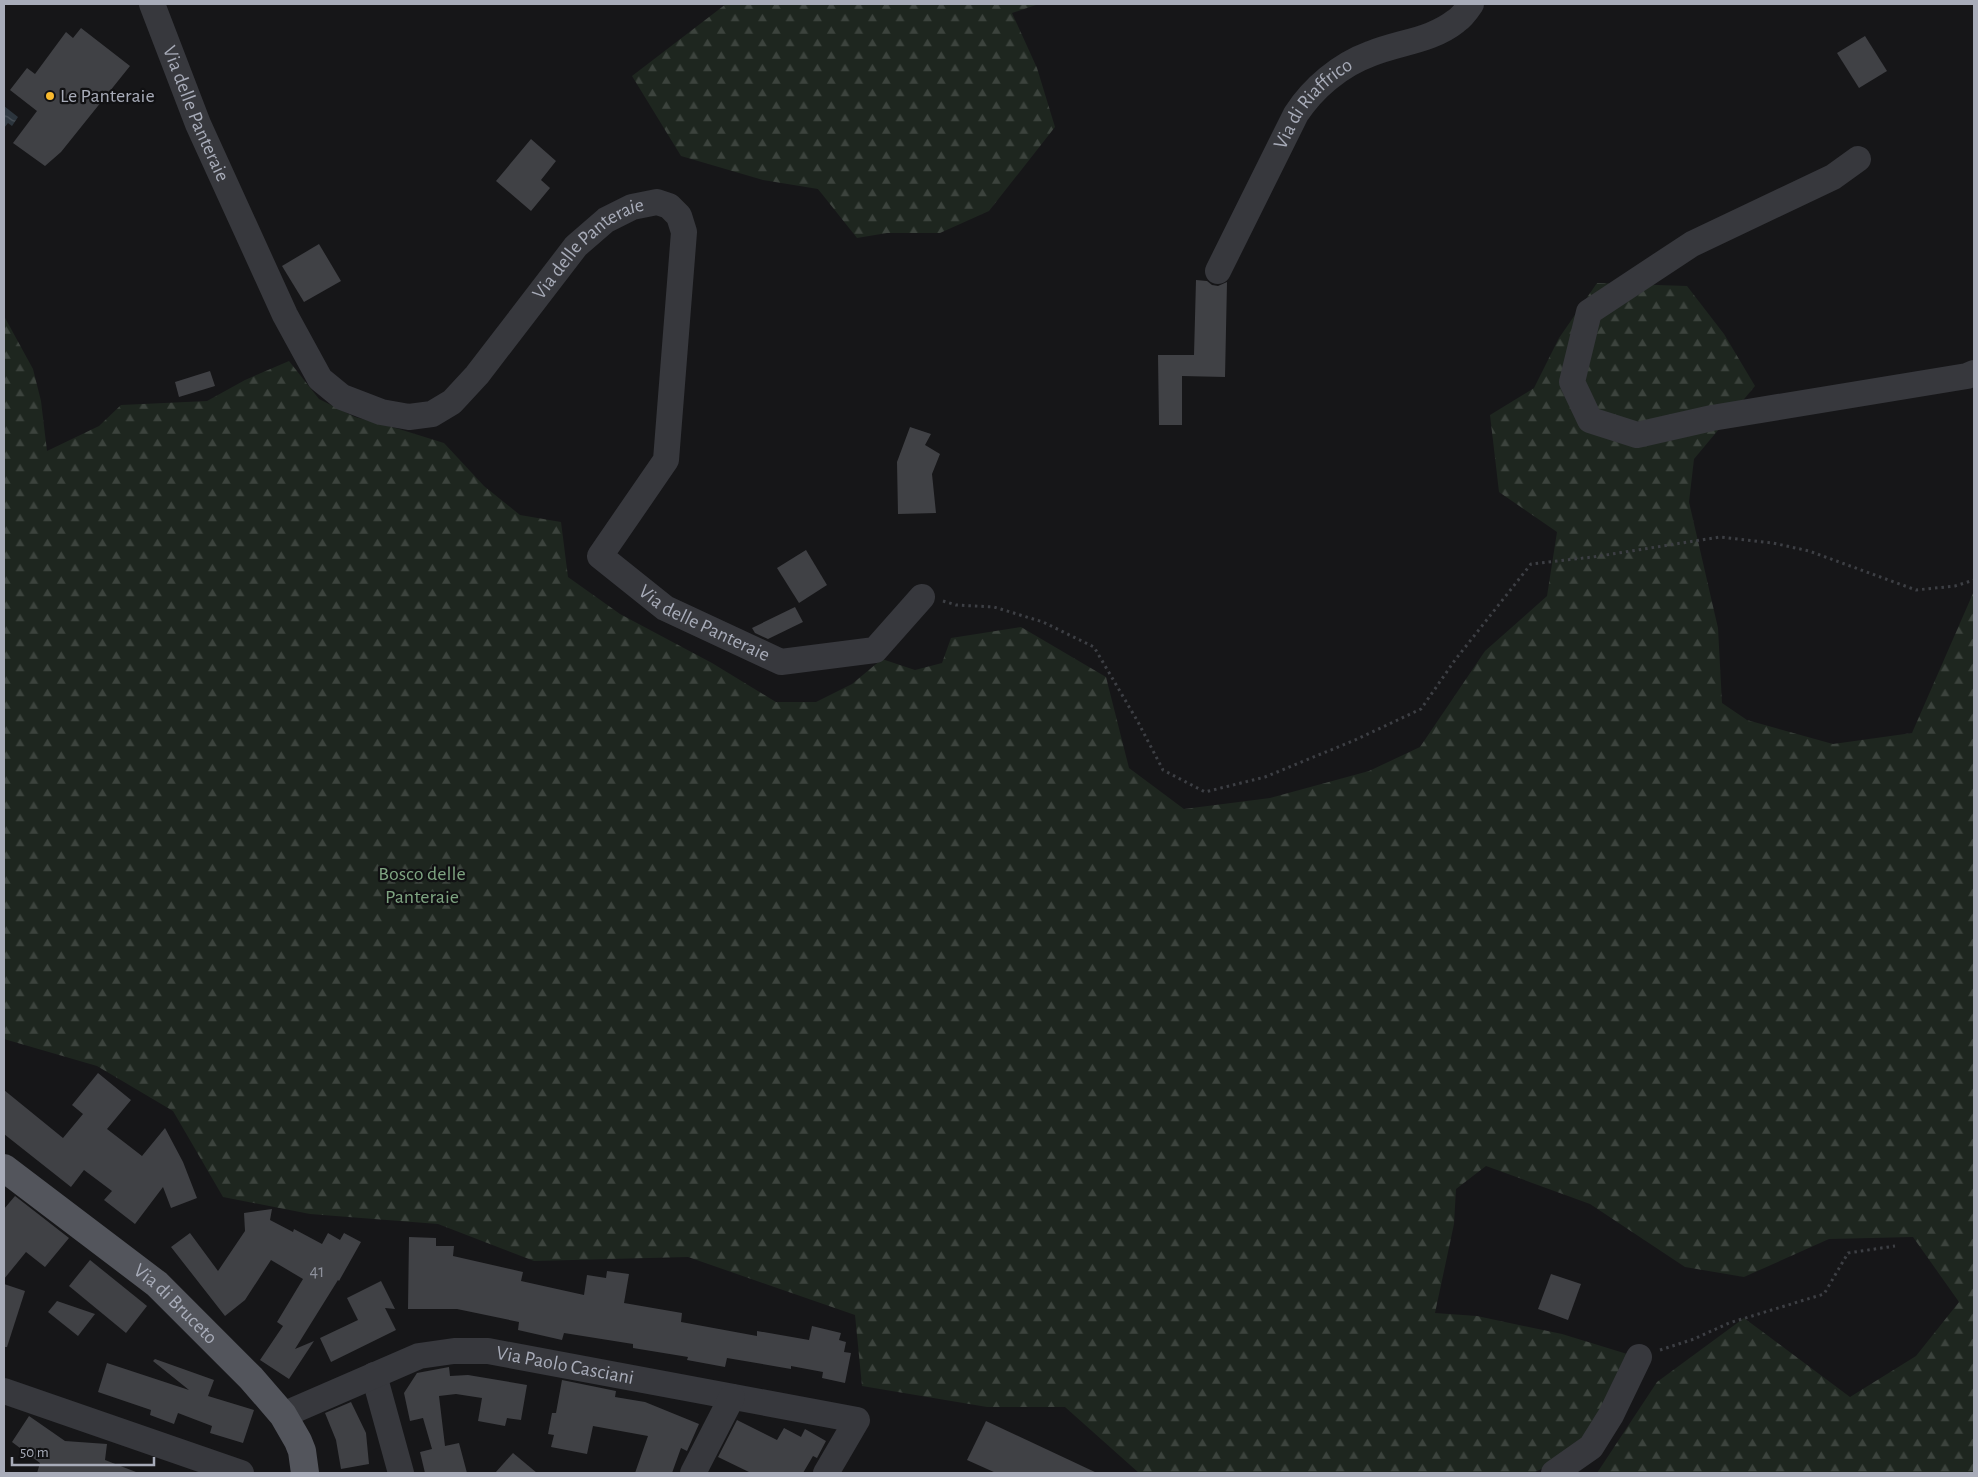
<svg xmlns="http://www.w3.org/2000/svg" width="1978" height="1477" font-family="'Alegreya Sans',sans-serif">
  <defs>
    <pattern id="forest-firs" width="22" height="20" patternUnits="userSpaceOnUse" patternTransform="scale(1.25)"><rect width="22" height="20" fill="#1e261f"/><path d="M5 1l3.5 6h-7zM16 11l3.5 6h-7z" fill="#3c433d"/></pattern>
    <pattern id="water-waves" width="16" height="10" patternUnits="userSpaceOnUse" patternTransform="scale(1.25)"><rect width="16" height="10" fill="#2c353d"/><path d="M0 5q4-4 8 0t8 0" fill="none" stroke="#485057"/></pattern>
  </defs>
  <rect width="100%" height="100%" fill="#161618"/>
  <!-- forest -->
  <g fill="url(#forest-firs)">
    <path d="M726,4H1039L1012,13L1037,68L1055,127L989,211L940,233H887L857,238L818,189L763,180L681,156L632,76Z"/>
    <path d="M1597,283L1687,286L1724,334L1755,386L1694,459L1689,502L1718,628L1722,703L1747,720L1833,744L1912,733L1974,591V1473H1597L1657,1382L1744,1318L1850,1397L1916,1356L1959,1302L1913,1237L1829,1239L1744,1277L1685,1267L1590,1204L1486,1166L1456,1189L1454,1224L1435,1313L1477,1316L1562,1334L1637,1357L1574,1454L1533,1473H1139L1065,1407H987L862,1386L855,1315L688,1257L534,1261L438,1224L310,1214L223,1197L173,1111L97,1066L4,1039V316L33,369L41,401L47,451L99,426L121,405L207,401L245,380L289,361L319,399L355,417L399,429L444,443L484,486L520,515L561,522L568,577L620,614L712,663L776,702H816L852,684L882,659L915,670L942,663L951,638L1021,627L1106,677L1129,768L1184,809L1270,798L1369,771L1420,747L1485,651L1547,596L1557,532L1499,492L1490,415L1534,388L1559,338Z"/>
  </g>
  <!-- water -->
  <path fill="url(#water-waves)" d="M4,106L18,117L12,126L8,123L4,128Z"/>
  <!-- building -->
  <g fill="#404145">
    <path d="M81,28L130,66L61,152L45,166L13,143L37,111L10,90L27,68L35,74L66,32L73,38Z"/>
    <path d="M1865,36L1887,71L1859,88L1837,53Z"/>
    <path d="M531,139L556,161L541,180L550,188L531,211L496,181Z"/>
    <path d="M319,244L341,281L304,302L282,266Z"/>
    <path d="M1196,280L1207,281L1212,285L1218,286L1227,282L1225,377L1182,376V425H1159L1158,355H1194Z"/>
    <path d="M210,371L215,386L179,397L175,382Z"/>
    <path d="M910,427L931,434L925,445L940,454L932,474L936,513L898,514L897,462Z"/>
    <path d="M806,550L827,585L799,603L777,568Z"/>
    <path d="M795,607L803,622L768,639L755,633L752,628Z"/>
    <path d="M98,1073L131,1100L107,1129L142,1156L165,1128L183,1162L197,1198L171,1208L163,1187L135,1224L104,1200L112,1191L84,1170L71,1187L4,1134V1090L63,1138L83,1114L72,1105Z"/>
    <path d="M15,1196L69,1238L45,1267L26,1252L4,1279V1209Z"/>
    <path d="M272,1209L270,1220L293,1232L294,1229L322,1244L328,1233L340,1240L344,1233L361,1242L339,1281L338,1280L295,1349L314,1341L289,1379L260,1360L283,1326L277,1322L303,1279L271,1260L245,1300L225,1316L171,1247L190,1233L218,1271L245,1231L244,1213Z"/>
    <path d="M409,1237L436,1238V1246H454L453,1256L523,1272L521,1281L584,1295L587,1275L606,1278L607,1271L629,1274L624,1303L682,1313L681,1322L757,1336V1331L809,1340L812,1326L841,1333L839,1340L846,1342L844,1352L851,1353L845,1383L822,1378L823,1372L791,1366V1369L727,1358L725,1367L687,1360L688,1357L633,1348V1344L564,1333L562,1340L518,1330L519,1322L457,1309H408Z"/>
    <path d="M90,1260L147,1306L126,1333L69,1286Z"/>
    <path d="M1551,1274L1581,1284L1568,1320L1538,1309Z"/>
    <path d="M381,1281L395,1309L385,1308L396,1330L331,1362L320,1338L358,1320L347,1298Z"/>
    <path d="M4,1284L25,1291L7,1347H4Z"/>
    <path d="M57,1301L95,1314L78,1336L48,1312Z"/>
    <path d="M155,1359L214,1380L208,1396L254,1410L243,1443L210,1433L212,1426L178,1413L174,1424L150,1415L151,1410L98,1392L107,1363L189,1390L153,1361Z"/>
    <path d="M449,1367L450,1376L468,1375L527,1385L521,1420L507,1418L505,1426L478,1421L482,1398L456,1394L439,1396L445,1446L459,1443L467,1473H425L420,1452L432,1449L423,1418L410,1421L404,1393L417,1373Z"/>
    <path d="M562,1380L616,1391L615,1397L645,1402L699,1424L687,1451L681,1448L672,1473H635L648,1436L593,1426L587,1454L551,1447L554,1435L548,1434L552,1413H556Z"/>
    <path d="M351,1402L366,1433L369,1464L341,1469L336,1440L325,1413Z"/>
    <path d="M29,1416L65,1441L107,1444L105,1460L136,1472L135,1473H37L40,1463L12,1442Z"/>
    <path d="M737,1420L777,1440L784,1428L801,1437L805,1429L826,1441L817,1458L813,1456L803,1473H751L718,1457Z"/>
    <path d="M986,1421L1097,1473H996L967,1460Z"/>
    <path d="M513,1453L537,1473H495Z"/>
  </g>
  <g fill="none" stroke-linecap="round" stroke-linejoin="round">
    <!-- path -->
    <g stroke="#3d3f44" stroke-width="3" stroke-dasharray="2.5 4" stroke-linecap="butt">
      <path d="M943,601L956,605L994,607L1043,622L1094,647L1138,722L1163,770L1205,792L1265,777L1355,740L1421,709L1455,660L1531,564L1593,557L1720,537L1773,543L1809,551L1916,590L1955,586L1974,580"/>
      <path d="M1660,1350L1694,1339L1729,1323L1824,1294L1848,1253L1895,1246"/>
    </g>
    <!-- minor -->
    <g stroke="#37383d" stroke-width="26">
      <path id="s1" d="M152,4L198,124L285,315L320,379L342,397L381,412L409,417L432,414L452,402L477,375L576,246L606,220L632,207L657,202L669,206L679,216L684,232L666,460L600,556L665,608L781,662L875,650L922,597"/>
      <path d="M1858,159L1833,177L1692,244L1589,312L1572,382L1590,420L1637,435L1712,418L1967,376L1974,373"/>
      <path id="s2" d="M1218,271L1296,114C1313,88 1340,65 1370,54C1399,42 1431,41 1456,21C1462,17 1467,10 1471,4"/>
      <path d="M374,1375L401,1473"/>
      <path d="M4,1391L241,1473"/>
      <path id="s3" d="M283,1415L419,1356L454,1351H488L857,1420L826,1473"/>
      <path d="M693,1473L732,1397"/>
      <path d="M1554,1473L1591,1447L1611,1415L1639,1357"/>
    </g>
    <!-- major -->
    <path stroke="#53555c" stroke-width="28" id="s4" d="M4,1168L157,1284L251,1378L283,1415L298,1441L302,1451L305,1473"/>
  </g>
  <!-- markers -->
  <circle fill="#f8b92e" stroke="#111113" stroke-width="2" cx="50" cy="96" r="5"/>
  <g text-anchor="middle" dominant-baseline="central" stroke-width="4.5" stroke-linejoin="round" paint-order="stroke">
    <!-- number labels -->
    <g font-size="18" fill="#8e919c">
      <text x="317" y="1272">41</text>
    </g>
    <!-- poi labels -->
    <g font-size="20" fill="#a8acb9" stroke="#111113" text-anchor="start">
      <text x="60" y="96">Le Panteraie</text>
    </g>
    <!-- street labels -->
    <g font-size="20" fill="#a8acb9" stroke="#111113">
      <text stroke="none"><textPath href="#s2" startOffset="194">Via di Riaffrico</textPath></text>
      <text stroke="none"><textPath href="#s1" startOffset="118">Via delle Panteraie</textPath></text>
      <text stroke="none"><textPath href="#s1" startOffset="764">Via delle Panteraie</textPath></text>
      <text stroke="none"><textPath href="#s1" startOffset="1364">Via delle Panteraie</textPath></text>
      <text stroke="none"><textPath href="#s4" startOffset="219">Via di Bruceto</textPath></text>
      <text stroke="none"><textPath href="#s3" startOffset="296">Via Paolo Casciani</textPath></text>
    </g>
    <!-- park labels -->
    <g font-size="20" fill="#7ea481" stroke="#111113">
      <text x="422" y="874">Bosco delle<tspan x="422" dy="23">Panteraie</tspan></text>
    </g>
  </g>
  <!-- border -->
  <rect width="1978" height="1477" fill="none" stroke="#a8acb9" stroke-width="10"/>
  <!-- scale -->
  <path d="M12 1457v8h142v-8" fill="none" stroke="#a8acb9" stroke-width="2.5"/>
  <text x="20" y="1457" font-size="15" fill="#a8acb9" stroke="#111113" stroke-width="4" paint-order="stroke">50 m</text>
</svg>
